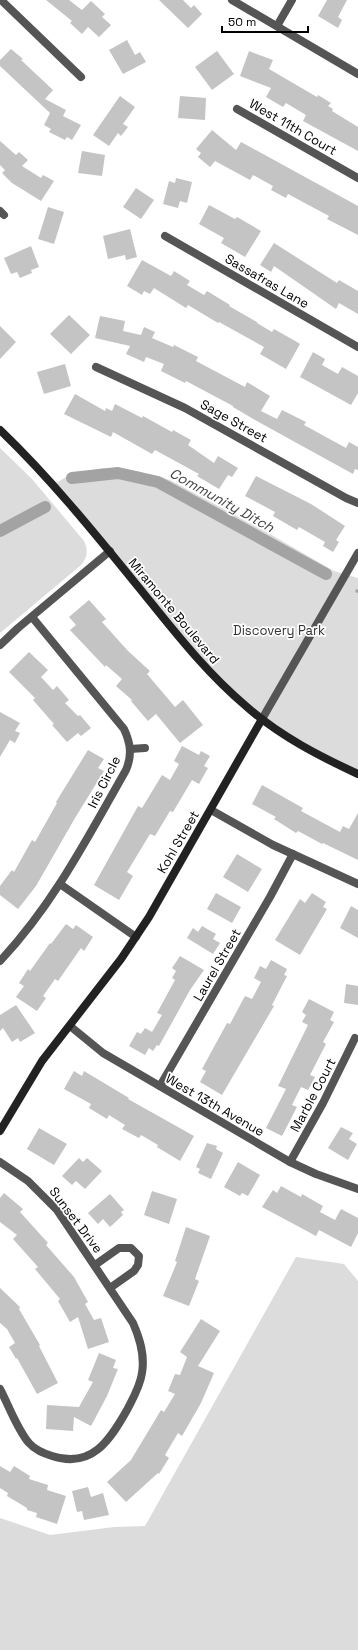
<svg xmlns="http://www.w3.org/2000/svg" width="358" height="1650" font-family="'Space Grotesk',sans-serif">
  <rect width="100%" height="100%" fill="#fff"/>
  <!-- green -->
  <g fill="#dcdcdc">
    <path d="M0,448L32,479L84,541C88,550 88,557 81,565L0,633Z"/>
    <path d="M103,468L137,471L170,480L270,534L334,571L358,578V774L298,743L213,676L53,485L71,474Z"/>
    <path d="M296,1257L344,1264L358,1281V1650H0V1518L50,1535L114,1527L145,1526Z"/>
  </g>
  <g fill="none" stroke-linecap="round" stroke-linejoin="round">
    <!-- stream -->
    <path stroke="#a3a3a3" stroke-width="3.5" d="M357,591H358"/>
    <!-- canal -->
    <g stroke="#a3a3a3" stroke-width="12">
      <path d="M72,478L118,473L158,482L326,574"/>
      <path d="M0,531L45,507"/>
    </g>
  </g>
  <!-- building -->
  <g fill="#c4c4c4">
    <path d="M46,0H69L82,10L91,1L105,14L102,17L111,25L99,37L88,27L82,34L70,23L72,21Z"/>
    <path d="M159,0H183L191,8L194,5L202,14L188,28Z"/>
    <path d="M327,0H347L338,17L342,20L338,28L318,16Z"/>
    <path d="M127,40L135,55L140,52L146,62L123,74L109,50Z"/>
    <path d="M11,49L23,59L21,60L53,90L45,99L66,110L63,116L81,125L72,140L67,137L65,140L49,132L51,129L44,125L50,113L0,66V60Z"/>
    <path d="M217,51L234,74L212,90L195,67Z"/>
    <path d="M249,51L273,60L269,69L317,97L318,95L331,103L328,106L333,109L332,111L358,127V151L303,121L306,115L286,103L283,107L266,97L271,88L240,76Z"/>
    <path d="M120,96L135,107L123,124L128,127L121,136L118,133L109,146L93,135Z"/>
    <path d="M180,96L206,98L205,120L178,118Z"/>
    <path d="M212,130L236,150L241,142L358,206V235L327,219L329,216L288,194L286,198L271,190L273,186L253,175L250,180L215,161L210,167L198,157L201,153L196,149Z"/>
    <path d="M0,141L16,155L19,152L28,160L22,166L41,178L43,175L54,181L41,201L12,183L2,173L5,170L0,165Z"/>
    <path d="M82,151L105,155L102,176L78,173Z"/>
    <path d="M176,178L192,182L187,203L180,201L178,208L163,204L169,181L175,183Z"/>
    <path d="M136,188L154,200L141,219L123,207Z"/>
    <path d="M209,205L235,219L237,217L261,231L245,257L221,243L224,238L199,224Z"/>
    <path d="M48,207L64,212L54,244L38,239Z"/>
    <path d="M130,229L137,257L126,260L125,255L108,259L103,236Z"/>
    <path d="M274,243L337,283L339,280L358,291V314L339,303L336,309L274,266L271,272L260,265Z"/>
    <path d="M31,246L39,267L31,270L32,273L20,278L17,272L11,274L4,258Z"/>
    <path d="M142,260L171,276L174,271L190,281L187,285L204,295L207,291L230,305L229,306L257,322V323L272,332L274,329L297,342L300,344L286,369L260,354L264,347L219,322L218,323L188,305L186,308L154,288L150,294L144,291L142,295L127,286Z"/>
    <path d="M69,315L90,335L71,354L50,334Z"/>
    <path d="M100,316L125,321L123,331L141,335L144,327L155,332L152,338L173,347L174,345L198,357L196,361L245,387L247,382L270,396L261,411L277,419L282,410L306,422L304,425L346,448L349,442L358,447V470L355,469L353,474L255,420L233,407V406L186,381L185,383L161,371L164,364L146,357L144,362L126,354L130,346L95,338Z"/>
    <path d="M0,326L16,342L0,359Z"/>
    <path d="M313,352L325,359L322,365L338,374L342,367L358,376V393L351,405L300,377Z"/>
    <path d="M65,364L71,386L44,394L37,372Z"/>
    <path d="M75,394L105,411L106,408L112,411L115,404L142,418L143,416L172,432L173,430L191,440L188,445L214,463L218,456L238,468L232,477L228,475L219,489L197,476L199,474L155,450L152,454L113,432L111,437L64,414Z"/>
    <path d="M256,476L311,504L345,526L336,540L339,542L333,552L323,546L325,542L299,527L297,530L273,516L275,512L245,496Z"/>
    <path d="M89,600L106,619L102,622L128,651L150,671L147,674L175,707L183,700L203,725L180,743L156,714L148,721L131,701L132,700L116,686L122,679L106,665L105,667L70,630L76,625L69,617Z"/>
    <path d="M29,652L48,670L41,677L53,690L57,686L69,700L65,703L78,716L80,715L91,728L81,736L78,733L67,742L52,725L54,724L33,700L35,698L9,672Z"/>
    <path d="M0,712L20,723L15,731L20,733L15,743L10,740L0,757Z"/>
    <path d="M182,746L199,755L201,751L210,756L204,766L208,768L199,784L192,780L173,812L170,811L155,836L150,834L127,872L133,876L119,900L94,885L138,806L142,808L162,775L170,780L179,764L174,761Z"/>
    <path d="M88,750L104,759L98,768L104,771L75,818L36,886L18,909L0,895V886L12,870L14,872L32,840L35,842L57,803L56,802Z"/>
    <path d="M262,785L303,808L301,811L340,832L343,826L349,829L358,813V860L323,843L322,844L298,831L296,833L274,819L276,817L252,804Z"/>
    <path d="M237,854L262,869L248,892L223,877Z"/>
    <path d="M216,893L241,907L232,923L207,909Z"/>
    <path d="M312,893L326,902L323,907L327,909L300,955L275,940L300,899L305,903Z"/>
    <path d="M351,906L358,910V938L340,928Z"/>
    <path d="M66,924L73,929L76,925L93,937L84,951L81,948L58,981L55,979L43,996L46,998L37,1011L16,997L24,986L19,983L28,969L30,971L50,943L51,944Z"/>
    <path d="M202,926L216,934L213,939L220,943L213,954L187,938L193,928L198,932Z"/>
    <path d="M180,956L204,970L190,990L159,1046L157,1045L153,1051L149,1048L145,1055L129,1046L137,1032L141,1034L145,1028L152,1032L162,1015L157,1013L175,980L172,978L176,971L172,968Z"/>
    <path d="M271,960L287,969L284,975L287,976L272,1005L274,1006L222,1095L200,1082L206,1071L202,1069L227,1023L230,1024L245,996L252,999L261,982L254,978L260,966L266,969Z"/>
    <path d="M346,984L358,986V1005L344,1003Z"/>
    <path d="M309,999L334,1012L330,1020L334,1022L323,1042L326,1044L310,1075L315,1077L308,1090L301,1087L292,1105L297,1107L282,1136L266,1128L286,1089L278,1086L308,1025L302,1022L306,1015L302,1012Z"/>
    <path d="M16,1005L35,1033L20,1042L18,1038L12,1042L3,1028L0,1031V1015Z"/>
    <path d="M74,1071L82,1076L84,1071L129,1098L128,1099L194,1136L180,1161L157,1147L158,1145L141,1135L139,1138L122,1129L125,1125L109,1115L107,1119L89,1108L91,1104L64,1089Z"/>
    <path d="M341,1127L353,1133L349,1139L357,1144L348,1160L328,1148Z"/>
    <path d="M39,1128L67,1144L54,1165L27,1149Z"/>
    <path d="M207,1143L217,1146L216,1149L223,1153L211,1179L198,1173L200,1169L196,1167Z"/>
    <path d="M79,1158L83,1162L87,1158L102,1171L85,1189L76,1181L72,1185L62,1176Z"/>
    <path d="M238,1162L260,1175L248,1196L242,1193L240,1196L224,1187Z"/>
    <path d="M281,1186L301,1197L302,1194L323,1206L320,1212L335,1220L341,1209L358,1218V1233L351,1247L319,1230L316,1236L262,1207L273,1190L277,1193Z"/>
    <path d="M152,1191L177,1199L169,1224L144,1215Z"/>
    <path d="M4,1193L23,1209L20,1212L48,1243L46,1245L74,1277L88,1302L85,1304L94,1320L101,1318L109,1342L88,1349L78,1317L70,1322L58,1301L60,1299L35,1269L38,1267L13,1239L17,1235L0,1222V1198Z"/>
    <path d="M110,1194L124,1210L121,1212L123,1215L110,1227L103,1219L98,1224L88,1213Z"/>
    <path d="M186,1227L210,1236L195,1279L199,1281L189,1306L163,1296L177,1262L175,1261Z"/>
    <path d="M0,1288L20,1307L19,1309L40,1345L39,1346L58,1383L37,1394L17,1358L16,1359L9,1347L15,1343L7,1329L0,1323Z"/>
    <path d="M201,1319L220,1331L198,1366L214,1373L201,1403L182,1436L178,1433L165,1455L169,1458L159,1474L158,1473L126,1502L107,1482L131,1460L161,1410L164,1412L175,1394L168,1391L175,1374L180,1375L187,1357L180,1352Z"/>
    <path d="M99,1353L116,1360L113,1368L118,1369L107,1396L91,1426L74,1417L73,1431L46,1429L47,1405L79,1407L93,1382L88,1380Z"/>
    <path d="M0,1466L10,1472L14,1466L30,1476L29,1479L48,1485L47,1490L66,1496L57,1524L36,1517L37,1513L27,1510V1508L7,1496L8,1493L0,1488Z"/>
    <path d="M88,1487L91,1497L103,1493L109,1515L84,1520L82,1511L77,1512L72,1491Z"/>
  </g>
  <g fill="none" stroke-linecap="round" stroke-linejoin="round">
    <!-- street -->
    <g stroke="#555" stroke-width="8">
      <path d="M1,0L81,77"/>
      <path d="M232,0L358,74"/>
      <path d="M277,26L292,0"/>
      <path d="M237,109L358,178"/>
      <path d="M0,211L4,215"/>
      <path d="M165,236L358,347"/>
      <path d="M96,367L185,408L346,498L358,503"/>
      <path d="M0,645L18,628L110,551"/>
      <path d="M262,719L358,553"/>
      <path d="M130,749L145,748"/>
      <path d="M211,810L273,845L358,884"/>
      <path d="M60,884L136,937"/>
      <path d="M0,961C53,905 88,837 126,770C132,756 131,744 124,729L32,617"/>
      <path d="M70,1026L103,1053L290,1162L316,1174L358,1189"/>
      <path d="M160,1086L270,897L293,854"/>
      <path d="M0,1162L28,1181L57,1210L133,1323C140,1339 145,1355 142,1373C140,1387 133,1398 127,1410C110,1440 92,1469 52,1456C43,1453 35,1450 29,1443C18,1431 8,1404 0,1389"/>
      <path d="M290,1162L323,1103L355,1038"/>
      <path d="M95,1265L119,1248H131L139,1256L138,1265L134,1271L110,1288"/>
    </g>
    <!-- secondary -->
    <g stroke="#222" stroke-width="8">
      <path d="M0,430C49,477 93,531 136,584C171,627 204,671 247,707C280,736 319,756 358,774"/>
      <path d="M0,1131L42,1061L121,959L149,917L262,719"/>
    </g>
  </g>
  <g text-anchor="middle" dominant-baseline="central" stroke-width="3.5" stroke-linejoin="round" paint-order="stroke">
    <!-- street labels -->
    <g font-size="13" fill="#000" stroke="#fff">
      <text transform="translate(293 127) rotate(30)">West 11th Court</text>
      <text transform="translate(267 281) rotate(30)">Sassafras Lane</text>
      <text transform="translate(234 421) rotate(29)">Sage Street</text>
      <text transform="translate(174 611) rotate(50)">Miramonte Boulevard</text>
      <text transform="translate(104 782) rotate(-63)">Iris Circle</text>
      <text transform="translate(178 842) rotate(-60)">Kohl Street</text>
      <text transform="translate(217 965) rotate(-60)">Laurel Street</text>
      <text transform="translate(313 1095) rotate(-62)">Marble Court</text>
      <text transform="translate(215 1105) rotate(30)">West 13th Avenue</text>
      <text transform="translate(76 1220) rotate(53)">Sunset Drive</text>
    </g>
    <!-- park labels -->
    <g font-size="13" fill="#333" stroke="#fff">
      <text x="279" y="630">Discovery Park</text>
    </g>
    <!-- water labels -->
    <g font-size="14" font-style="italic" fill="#444" stroke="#fff">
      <text transform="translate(222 500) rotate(29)">Community Ditch</text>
    </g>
  </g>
  <!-- scale -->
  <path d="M222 26v6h86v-6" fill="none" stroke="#000000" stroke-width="2"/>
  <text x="228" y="26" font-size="12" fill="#000000" stroke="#ffffff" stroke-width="3" paint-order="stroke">50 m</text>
</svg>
